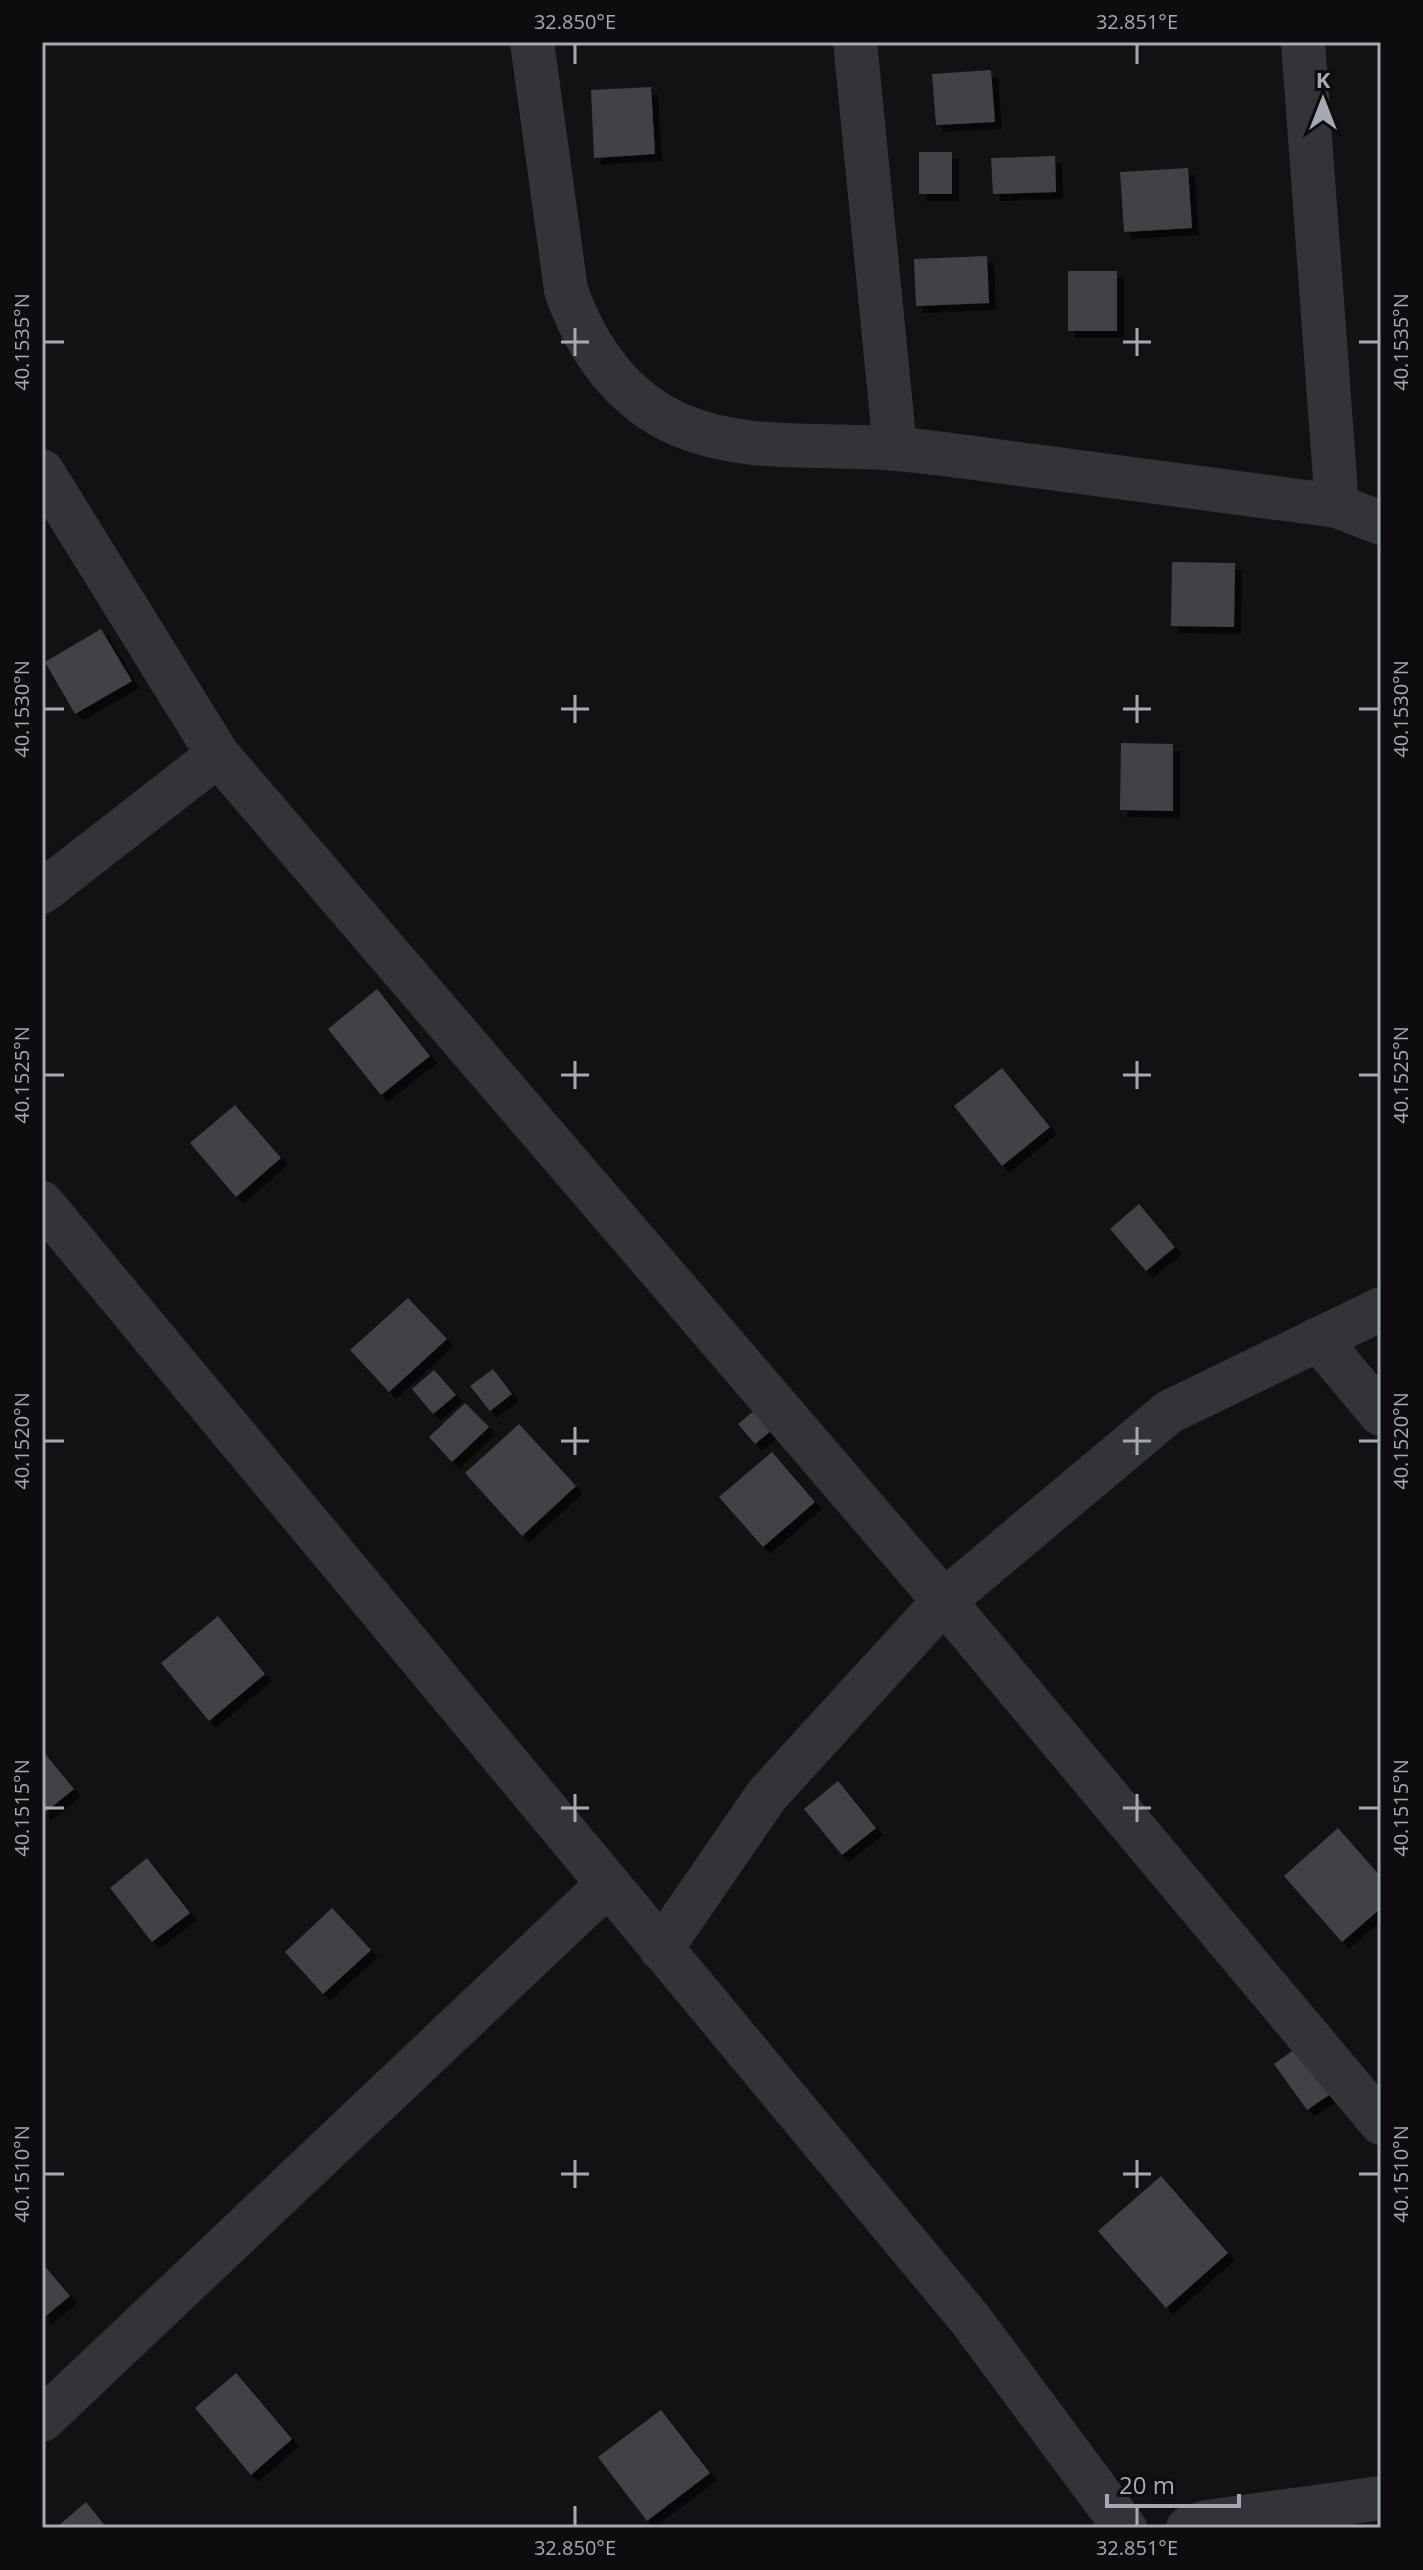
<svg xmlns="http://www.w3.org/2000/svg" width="1423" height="2570" font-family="'Open Sans',sans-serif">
  <defs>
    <filter id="shadow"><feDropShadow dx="7" dy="7" stdDeviation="0" flood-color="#0009"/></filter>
  </defs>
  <rect width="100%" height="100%" fill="#121214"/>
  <!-- building -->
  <g fill="#414247" filter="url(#shadow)">
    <path d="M991,70L995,122L936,125L932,74Z"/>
    <path d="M651,87L655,154L594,158L591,90Z"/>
    <rect x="919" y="152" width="33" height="42"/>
    <path d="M1055,156L1056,192L993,194L991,158Z"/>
    <path d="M1188,168L1192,228L1124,232L1120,172Z"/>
    <path d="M987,256L989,303L916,306L914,259Z"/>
    <rect x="1068" y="271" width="49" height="60"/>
    <path d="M1172,562L1235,563L1234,627L1171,626Z"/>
    <path d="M101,629L132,681L75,714L45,662Z"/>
    <path d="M1121,743L1173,744V811L1120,810Z"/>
    <path d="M377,989L430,1056L381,1095L328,1029Z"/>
    <path d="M1002,1068L1050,1127L1002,1166L954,1106Z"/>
    <path d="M235,1105L281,1158L236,1197L190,1143Z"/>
    <path d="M1139,1204L1175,1247L1146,1271L1110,1229Z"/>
    <path d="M408,1298L447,1339L389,1392L350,1350Z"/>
    <path d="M493,1369L512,1394L490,1411L470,1386Z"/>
    <path d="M434,1370L456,1395L433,1414L412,1389Z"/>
    <path d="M465,1403L489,1427L452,1462L429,1437Z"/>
    <path d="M761,1405L778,1425L755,1444L738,1424Z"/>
    <path d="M519,1424L576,1486L522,1536L465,1473Z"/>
    <path d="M772,1452L815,1502L763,1547L719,1497Z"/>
    <path d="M218,1616L265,1674L209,1721L161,1663Z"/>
    <path d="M42,1750L74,1789L42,1815Z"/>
    <path d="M838,1781L876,1828L842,1855L804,1809Z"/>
    <path d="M1338,1828L1381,1877V1908L1342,1942L1284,1876Z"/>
    <path d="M147,1858L190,1913L152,1942L110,1888Z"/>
    <path d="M332,1908L371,1950L323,1994L285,1952Z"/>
    <path d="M1302,2044L1335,2091L1307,2110L1274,2064Z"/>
    <path d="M1161,2176L1228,2253L1166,2308L1098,2231Z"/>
    <path d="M42,2263L70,2296L42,2319Z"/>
    <path d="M236,2373L292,2439L251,2475L195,2408Z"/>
    <path d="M661,2410L710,2473L647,2521L598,2457Z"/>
    <path d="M86,2502L107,2528H56Z"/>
  </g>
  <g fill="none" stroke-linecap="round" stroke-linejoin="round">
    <!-- minor -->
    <g stroke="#333439" stroke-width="44">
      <path d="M532,42L566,290C586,348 622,400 680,425C748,454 825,442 897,449C945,453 993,461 1042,467C1140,480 1239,493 1337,506L1381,523"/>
      <path d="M855,42L895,448"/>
      <path d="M1303,42L1337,506"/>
      <path d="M42,471L218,755L944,1601L1381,2123"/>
      <path d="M42,892L218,755"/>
      <path d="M42,1203L970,2319L1125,2528"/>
      <path d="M1318,1339L1381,1414"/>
      <path d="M661,1949L767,1795L944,1601L1169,1412L1381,1309"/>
      <path d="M42,2420L607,1885"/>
      <path d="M1188,2528L1207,2522L1381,2498"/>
    </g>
  </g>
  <!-- ticks -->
  <path fill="none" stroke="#a4a9b4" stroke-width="3" d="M575,44V64M1137,44V64M575,328V356M1137,328V356M44,342H64M561,342H589M1123,342H1151M1359,342H1379M575,695V723M1137,695V723M44,709H64M561,709H589M1123,709H1151M1359,709H1379M575,1061V1089M1137,1061V1089M44,1075H64M561,1075H589M1123,1075H1151M1359,1075H1379M575,1427V1455M1137,1427V1455M44,1441H64M561,1441H589M1123,1441H1151M1359,1441H1379M575,1794V1822M1137,1794V1822M44,1808H64M561,1808H589M1123,1808H1151M1359,1808H1379M575,2160V2188M1137,2160V2188M44,2174H64M561,2174H589M1123,2174H1151M1359,2174H1379M575,2506V2526M1137,2506V2526"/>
  <!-- border -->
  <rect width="1423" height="2570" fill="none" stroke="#0d0d0f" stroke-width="88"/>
  <!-- north arrow -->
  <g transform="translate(1323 100)" stroke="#0d0d0f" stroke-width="6" paint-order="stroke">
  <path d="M0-6L14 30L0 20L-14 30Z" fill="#a4a9b4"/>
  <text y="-12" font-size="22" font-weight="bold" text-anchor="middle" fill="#a4a9b4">K</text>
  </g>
  <!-- scale -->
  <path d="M1107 2494v12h132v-12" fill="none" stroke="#a4a9b4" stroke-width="4"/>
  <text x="1119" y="2494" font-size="24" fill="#a4a9b4" stroke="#0d0d0f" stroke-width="6" paint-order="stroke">20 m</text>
  <rect x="44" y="44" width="1335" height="2482" fill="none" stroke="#a4a9b4" stroke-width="3"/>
  <g font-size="20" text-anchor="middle" fill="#a4a9b4">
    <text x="575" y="29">32.850°E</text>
    <text x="1137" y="29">32.851°E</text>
    <text transform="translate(22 342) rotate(-90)" y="7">40.1535°N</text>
    <text transform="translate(1401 342) rotate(-90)" y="7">40.1535°N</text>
    <text transform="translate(22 709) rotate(-90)" y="7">40.1530°N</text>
    <text transform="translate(1401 709) rotate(-90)" y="7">40.1530°N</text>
    <text transform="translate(22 1075) rotate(-90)" y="7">40.1525°N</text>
    <text transform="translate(1401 1075) rotate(-90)" y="7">40.1525°N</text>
    <text transform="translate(22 1441) rotate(-90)" y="7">40.1520°N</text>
    <text transform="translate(1401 1441) rotate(-90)" y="7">40.1520°N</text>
    <text transform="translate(22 1808) rotate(-90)" y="7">40.1515°N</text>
    <text transform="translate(1401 1808) rotate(-90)" y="7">40.1515°N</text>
    <text transform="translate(22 2174) rotate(-90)" y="7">40.1510°N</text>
    <text transform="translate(1401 2174) rotate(-90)" y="7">40.1510°N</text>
    <text x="575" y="2555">32.850°E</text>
    <text x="1137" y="2555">32.851°E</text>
  </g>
</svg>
